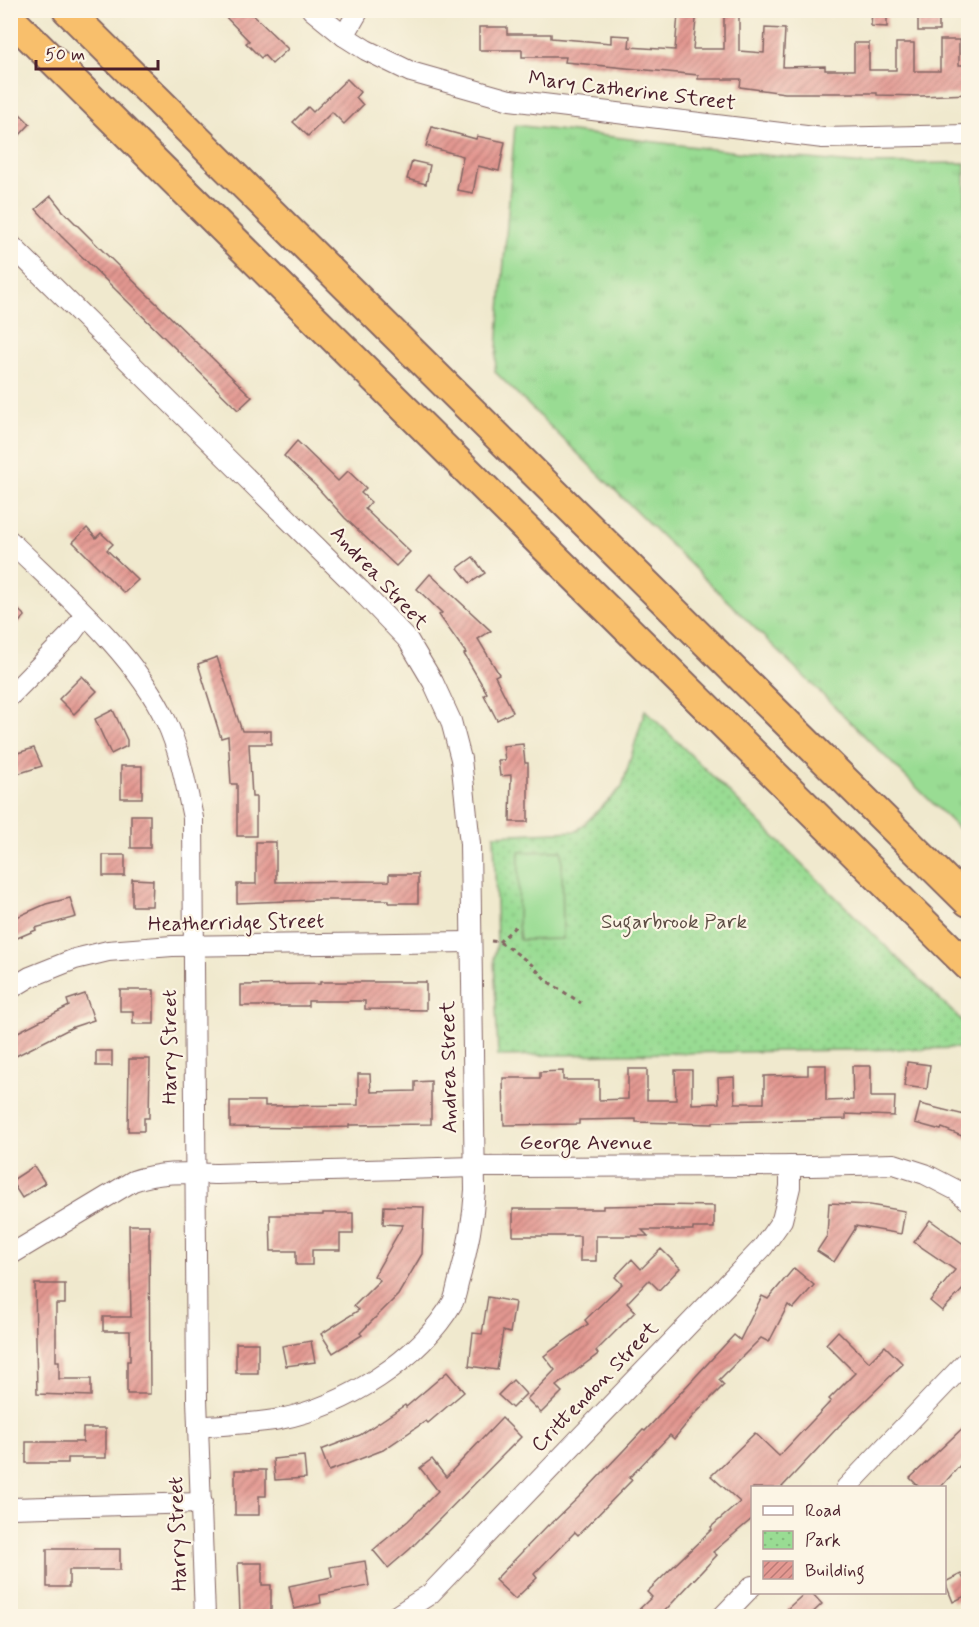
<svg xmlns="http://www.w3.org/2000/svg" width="979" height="1627" font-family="Mynerve,sans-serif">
  <defs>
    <pattern id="grass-tufts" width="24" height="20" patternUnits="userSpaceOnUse" patternTransform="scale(1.5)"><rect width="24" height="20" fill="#99dc93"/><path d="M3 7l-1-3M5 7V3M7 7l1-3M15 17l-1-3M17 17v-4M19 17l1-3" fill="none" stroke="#85bc7f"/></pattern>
    <pattern id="park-dots" width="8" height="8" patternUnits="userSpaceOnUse" patternTransform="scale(1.5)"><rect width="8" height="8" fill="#99dc93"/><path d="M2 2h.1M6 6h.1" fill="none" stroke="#85bc7f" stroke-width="1.8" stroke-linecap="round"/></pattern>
    <pattern id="building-hatch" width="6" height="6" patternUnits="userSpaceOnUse" patternTransform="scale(1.5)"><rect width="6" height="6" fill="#e39891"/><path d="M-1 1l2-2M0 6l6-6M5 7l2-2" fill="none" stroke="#ba7b77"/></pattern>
  </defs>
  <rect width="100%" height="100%" fill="#fcf5e5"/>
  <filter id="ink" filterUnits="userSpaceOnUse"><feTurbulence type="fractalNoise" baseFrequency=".0167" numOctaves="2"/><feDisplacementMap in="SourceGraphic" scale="12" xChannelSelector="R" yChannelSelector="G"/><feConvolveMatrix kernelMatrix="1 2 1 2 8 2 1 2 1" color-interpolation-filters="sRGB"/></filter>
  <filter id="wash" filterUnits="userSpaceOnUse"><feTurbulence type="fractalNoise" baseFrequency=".008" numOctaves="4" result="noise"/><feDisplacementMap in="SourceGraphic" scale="24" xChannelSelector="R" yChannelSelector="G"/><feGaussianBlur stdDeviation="1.35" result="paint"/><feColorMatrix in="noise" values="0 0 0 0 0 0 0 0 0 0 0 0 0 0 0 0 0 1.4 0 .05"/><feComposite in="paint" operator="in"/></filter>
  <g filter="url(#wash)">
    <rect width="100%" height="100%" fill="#f0e9ce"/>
    <!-- grass -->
    <path fill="url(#grass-tufts)" stroke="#727e5f" stroke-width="1.5" d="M515,125L754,154L864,164L965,163L968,346V838L495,372Z"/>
    <!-- park -->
    <path fill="url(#park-dots)" stroke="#727e5f" stroke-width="1.5" d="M645,710L968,1027V1048L498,1056L494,957L497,943L494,835L577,831L622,787Z"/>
    <!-- pitch -->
    <path fill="#99dc93" stroke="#727e5f" stroke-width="1.5" d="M562,851L563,939L520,940L518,924L519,852Z"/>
    <g id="blocks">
      <!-- building -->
      <g fill="url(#building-hatch)">
        <path d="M219,10H248L288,49L272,64L264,55L261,58L246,43L249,41Z"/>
        <path d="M684,10H697L693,49H724V10H739V51L764,53L765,28L785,29L783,67L825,66V70H854V43H869V70H896V43H914V71H940V40H959V65H969V94L921,96L877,95V93H785L740,87L741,79H698V75L565,62L566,57H522V50H479V27H507V34H551V38L611,43V35L630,36L629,47L675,50L678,14L684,15Z"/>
        <path d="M872,10H887V27L871,26Z"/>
        <rect x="918" y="13" width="21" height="18"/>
        <path d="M347,79L360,92L356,97L363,105L344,124L332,112L308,136L293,122L308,107L313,112Z"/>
        <path d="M19,113L30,124L18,137L10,130V121Z"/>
        <path d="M432,127L476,139L477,136L505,142L499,171L478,166L473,193L457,190L463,156L426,146Z"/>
        <path d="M412,161L430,165L426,184L407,179Z"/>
        <path d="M51,196L63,211L106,254L252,397L238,410L61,236L36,209Z"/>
        <path d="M297,441L338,481L348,471L366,488L361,493L371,502L365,509L410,552L396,566L345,518L315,485L284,456Z"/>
        <path d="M87,528L96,538L101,533L113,544L107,550L138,580L124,593L73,542Z"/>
        <path d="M473,557L485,573L470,583L458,568Z"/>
        <path d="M430,574L491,631L478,639L499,674L495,676L513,712L497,720L484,695L487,693L464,654L466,653L439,615L442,613L417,589Z"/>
        <path d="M10,602L25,616L10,631Z"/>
        <path d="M217,657L242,731H271V744H249L252,797H256V836H237V784H231L228,736L221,738L198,664Z"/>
        <path d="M82,676L97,691L74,714L59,699Z"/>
        <path d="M113,710L127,740V746L111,754L95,719Z"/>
        <path d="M523,744L525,763H528V822H510L511,775L500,776L498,760H505L503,746Z"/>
        <path d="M34,748L42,766L17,774L11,755Z"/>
        <rect x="121" y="766" width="21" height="32"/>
        <rect x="131" y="815" width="19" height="33"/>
        <path d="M256,842H276V882L389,881V874H418V903H389V900H316L237,903V884H256Z"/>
        <rect x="103" y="855" width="22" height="21"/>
        <path d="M132,879L153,880L152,906H132Z"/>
        <path d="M70,898L76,917L35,928L36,930L10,941V920L46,904Z"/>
        <path d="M320,982H426V1010L365,1009V1001H308V1006H241V985L320,984Z"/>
        <path d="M120,990H154V1024H133V1011H120Z"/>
        <path d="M85,994L94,1020L73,1027L10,1059V1036L69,1006L67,1000Z"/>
        <rect x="96" y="1051" width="16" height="15"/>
        <path d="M129,1059H150L149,1118H144V1131H128Z"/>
        <path d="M907,1062L930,1065L927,1089L904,1086Z"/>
        <path d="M808,1065H826V1101L853,1100L852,1066H871V1097H895L894,1116L846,1114V1119L713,1122V1124L636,1122V1119L579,1120V1124L504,1125L503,1078H540V1072L563,1071V1080H599V1100L628,1099V1069H647V1100H676L675,1070H692V1104L719,1103L718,1078L734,1077L735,1103H764V1076L808,1075Z"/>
        <path d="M358,1074H370L371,1092L415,1091V1082L431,1081V1124L349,1125V1127L305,1128L230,1127V1101H265V1106L358,1105Z"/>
        <path d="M920,1104L969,1116V1139L942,1128L941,1130L915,1123Z"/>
        <path d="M34,1166L45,1183L22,1198L11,1181Z"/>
        <path d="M829,1203L870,1205L905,1211L901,1234L855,1226V1229L834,1262L817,1251L827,1236Z"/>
        <path d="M663,1205L714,1206V1228H693V1230H642L648,1236H596V1261H580V1236H513V1209H603V1206Z"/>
        <path d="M384,1206L424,1207L422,1254L398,1295L360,1333L362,1335L333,1353L321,1334L359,1310L354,1306L380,1280L374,1276L403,1225L383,1224Z"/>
        <path d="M323,1213H353V1234H340V1250H312V1265H296V1251H271L270,1215H323Z"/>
        <path d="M930,1220L969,1248V1283L942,1311L930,1301L955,1270L914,1242Z"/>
        <path d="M129,1225H149L150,1394H127V1361H130V1331H103V1317H131Z"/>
        <path d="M661,1249L680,1268L659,1290L649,1280L627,1303L635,1312L596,1351L598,1354L556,1386L562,1392L541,1413L527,1399L555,1370L544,1356L588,1324L585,1320L622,1284L615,1277L632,1259L641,1269Z"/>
        <path d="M794,1268L814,1285L793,1309L788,1305L769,1342L761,1338L719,1380L724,1385L693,1416L674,1439L670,1435L629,1478L632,1480L578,1535L575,1532L534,1574L537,1578L515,1599L495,1580L548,1525L549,1526L584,1492L643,1430L645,1431L734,1335L740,1340L762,1296L768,1299Z"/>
        <path d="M35,1284H65V1304H56V1361H59V1379H91V1396L37,1394Z"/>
        <path d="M488,1297L515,1302L510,1333L503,1331L497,1370L469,1366L473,1333L482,1334Z"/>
        <path d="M838,1331L869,1362L885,1346L903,1364L839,1426L781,1488H753V1518L713,1552L717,1555L659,1617H631L652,1597L647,1592L712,1529L711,1527L740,1502L711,1476L755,1433L779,1456L831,1401L829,1399L855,1373L826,1344Z"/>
        <path d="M311,1341L315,1362L286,1366L282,1346Z"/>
        <rect x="236" y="1343" width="22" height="30"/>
        <path d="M447,1372L464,1392L428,1423L426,1421L383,1450L329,1471L321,1450L360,1435L405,1405L406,1407Z"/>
        <path d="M513,1380L526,1394L512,1408L498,1395Z"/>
        <path d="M502,1418L521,1437L410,1549L388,1568L373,1550L408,1521L438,1491L420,1468L432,1459L446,1477Z"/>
        <path d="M969,1422V1455L940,1488H920L910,1478Z"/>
        <path d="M83,1428H106V1458H68V1463H26V1442H83Z"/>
        <path d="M304,1456L306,1478L275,1480L273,1459Z"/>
        <path d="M235,1470H266V1496H259V1515H235Z"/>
        <path d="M47,1549H120V1570H69V1587H47Z"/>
        <path d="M365,1561L369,1586L320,1595L321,1603L294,1609L289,1586L332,1577L330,1567Z"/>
        <path d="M238,1563H262V1585H271V1613H240Z"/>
        <path d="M961,1574L969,1589V1594L953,1602L945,1582Z"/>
        <path d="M805,1593H812L822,1604L808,1617H794L787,1609Z"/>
      </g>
    </g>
  </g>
  <g filter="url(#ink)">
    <use href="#blocks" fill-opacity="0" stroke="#846664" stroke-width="1.5"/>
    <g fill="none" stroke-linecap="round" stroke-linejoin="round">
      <!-- minor casing -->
      <g stroke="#846664" stroke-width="22">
        <g id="minor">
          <path d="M312,10L344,36L366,50L411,72L510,100L823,138L968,135"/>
          <path d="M344,36L359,10"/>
          <path d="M10,244L360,590L408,640L433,682L451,721L461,759L470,844L475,1190C473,1222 468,1249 459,1280C457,1287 456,1295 453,1302C419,1360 346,1406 280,1419C253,1424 225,1424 198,1427"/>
          <path d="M10,541C62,592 136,655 166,721C180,751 186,785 193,818L197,1399L205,1616"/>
          <path d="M10,696L71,634L85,615"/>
          <path d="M10,989L30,977L75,959L108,951L172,946L471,942"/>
          <path d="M10,1255L133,1181C162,1171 187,1173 217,1174L475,1167L811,1166L894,1164L925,1174L956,1190L968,1200"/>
          <path d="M846,1488L968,1360"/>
          <path d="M10,1508L202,1503"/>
          <path d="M396,1616L430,1594L763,1247L782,1220L790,1187V1166"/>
          <path d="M723,1616L752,1586"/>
        </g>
      </g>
      <!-- highway casing -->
      <g stroke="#846664" stroke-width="32">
        <g id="highway">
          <path d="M67,10L968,902"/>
          <path d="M10,18L968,966"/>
        </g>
      </g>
      <!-- path -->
      <g stroke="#846664" stroke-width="3" stroke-dasharray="4.5 4.5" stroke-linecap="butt">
        <path d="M491,941L499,942L508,947L531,964L547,981L581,1003"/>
        <path d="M499,942L518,924"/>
      </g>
      <!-- minor -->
      <use href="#minor" stroke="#fff" stroke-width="20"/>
      <!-- highway -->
      <use href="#highway" stroke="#f8bf6c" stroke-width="28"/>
    </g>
  </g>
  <g text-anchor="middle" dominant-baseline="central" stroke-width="4.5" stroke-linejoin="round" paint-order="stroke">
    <!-- street labels -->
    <g font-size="21" fill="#4a1f2b" stroke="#fcf5e5">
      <text transform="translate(632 91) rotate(7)">Mary Catherine Street</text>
      <text transform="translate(379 578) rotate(47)">Andrea Street</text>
      <text transform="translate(236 923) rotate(-1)">Heatherridge Street</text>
      <text transform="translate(170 1047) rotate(-90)">Harry Street</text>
      <text transform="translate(449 1067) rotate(-91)">Andrea Street</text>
      <text x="586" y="1143">George Avenue</text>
      <text transform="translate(595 1387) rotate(-46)">Crittendon Street</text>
      <text transform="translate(178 1534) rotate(-92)">Harry Street</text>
    </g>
    <!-- park labels -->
    <g font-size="21" fill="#5e4e45" stroke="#fcf5e5">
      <text x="674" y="922">Sugarbrook Park</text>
    </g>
  </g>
  <!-- margin -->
  <rect width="979" height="1627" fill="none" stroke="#fcf5e5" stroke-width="36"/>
  <!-- legend -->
  <rect x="751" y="1486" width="195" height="108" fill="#fcf5e5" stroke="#b59f9b" stroke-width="1.5"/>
  <rect x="763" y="1506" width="30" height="9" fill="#ffffff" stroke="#b59f9b" stroke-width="1.5"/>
  <text x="805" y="1516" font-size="18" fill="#4a1f2b">Road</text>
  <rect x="763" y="1531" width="30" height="18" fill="url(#park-dots)" stroke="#b59f9b" stroke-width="1.5"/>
  <text x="805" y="1546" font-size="18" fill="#4a1f2b">Park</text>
  <rect x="763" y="1561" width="30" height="18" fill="url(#building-hatch)" stroke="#b59f9b" stroke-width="1.5"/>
  <text x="805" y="1576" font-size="18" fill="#4a1f2b">Building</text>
  <!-- scale -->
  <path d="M36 60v9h122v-9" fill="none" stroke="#4a1f2b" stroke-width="3"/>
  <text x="45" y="60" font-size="18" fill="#4a1f2b" stroke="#fcf5e5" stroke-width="4.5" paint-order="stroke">50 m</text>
</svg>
